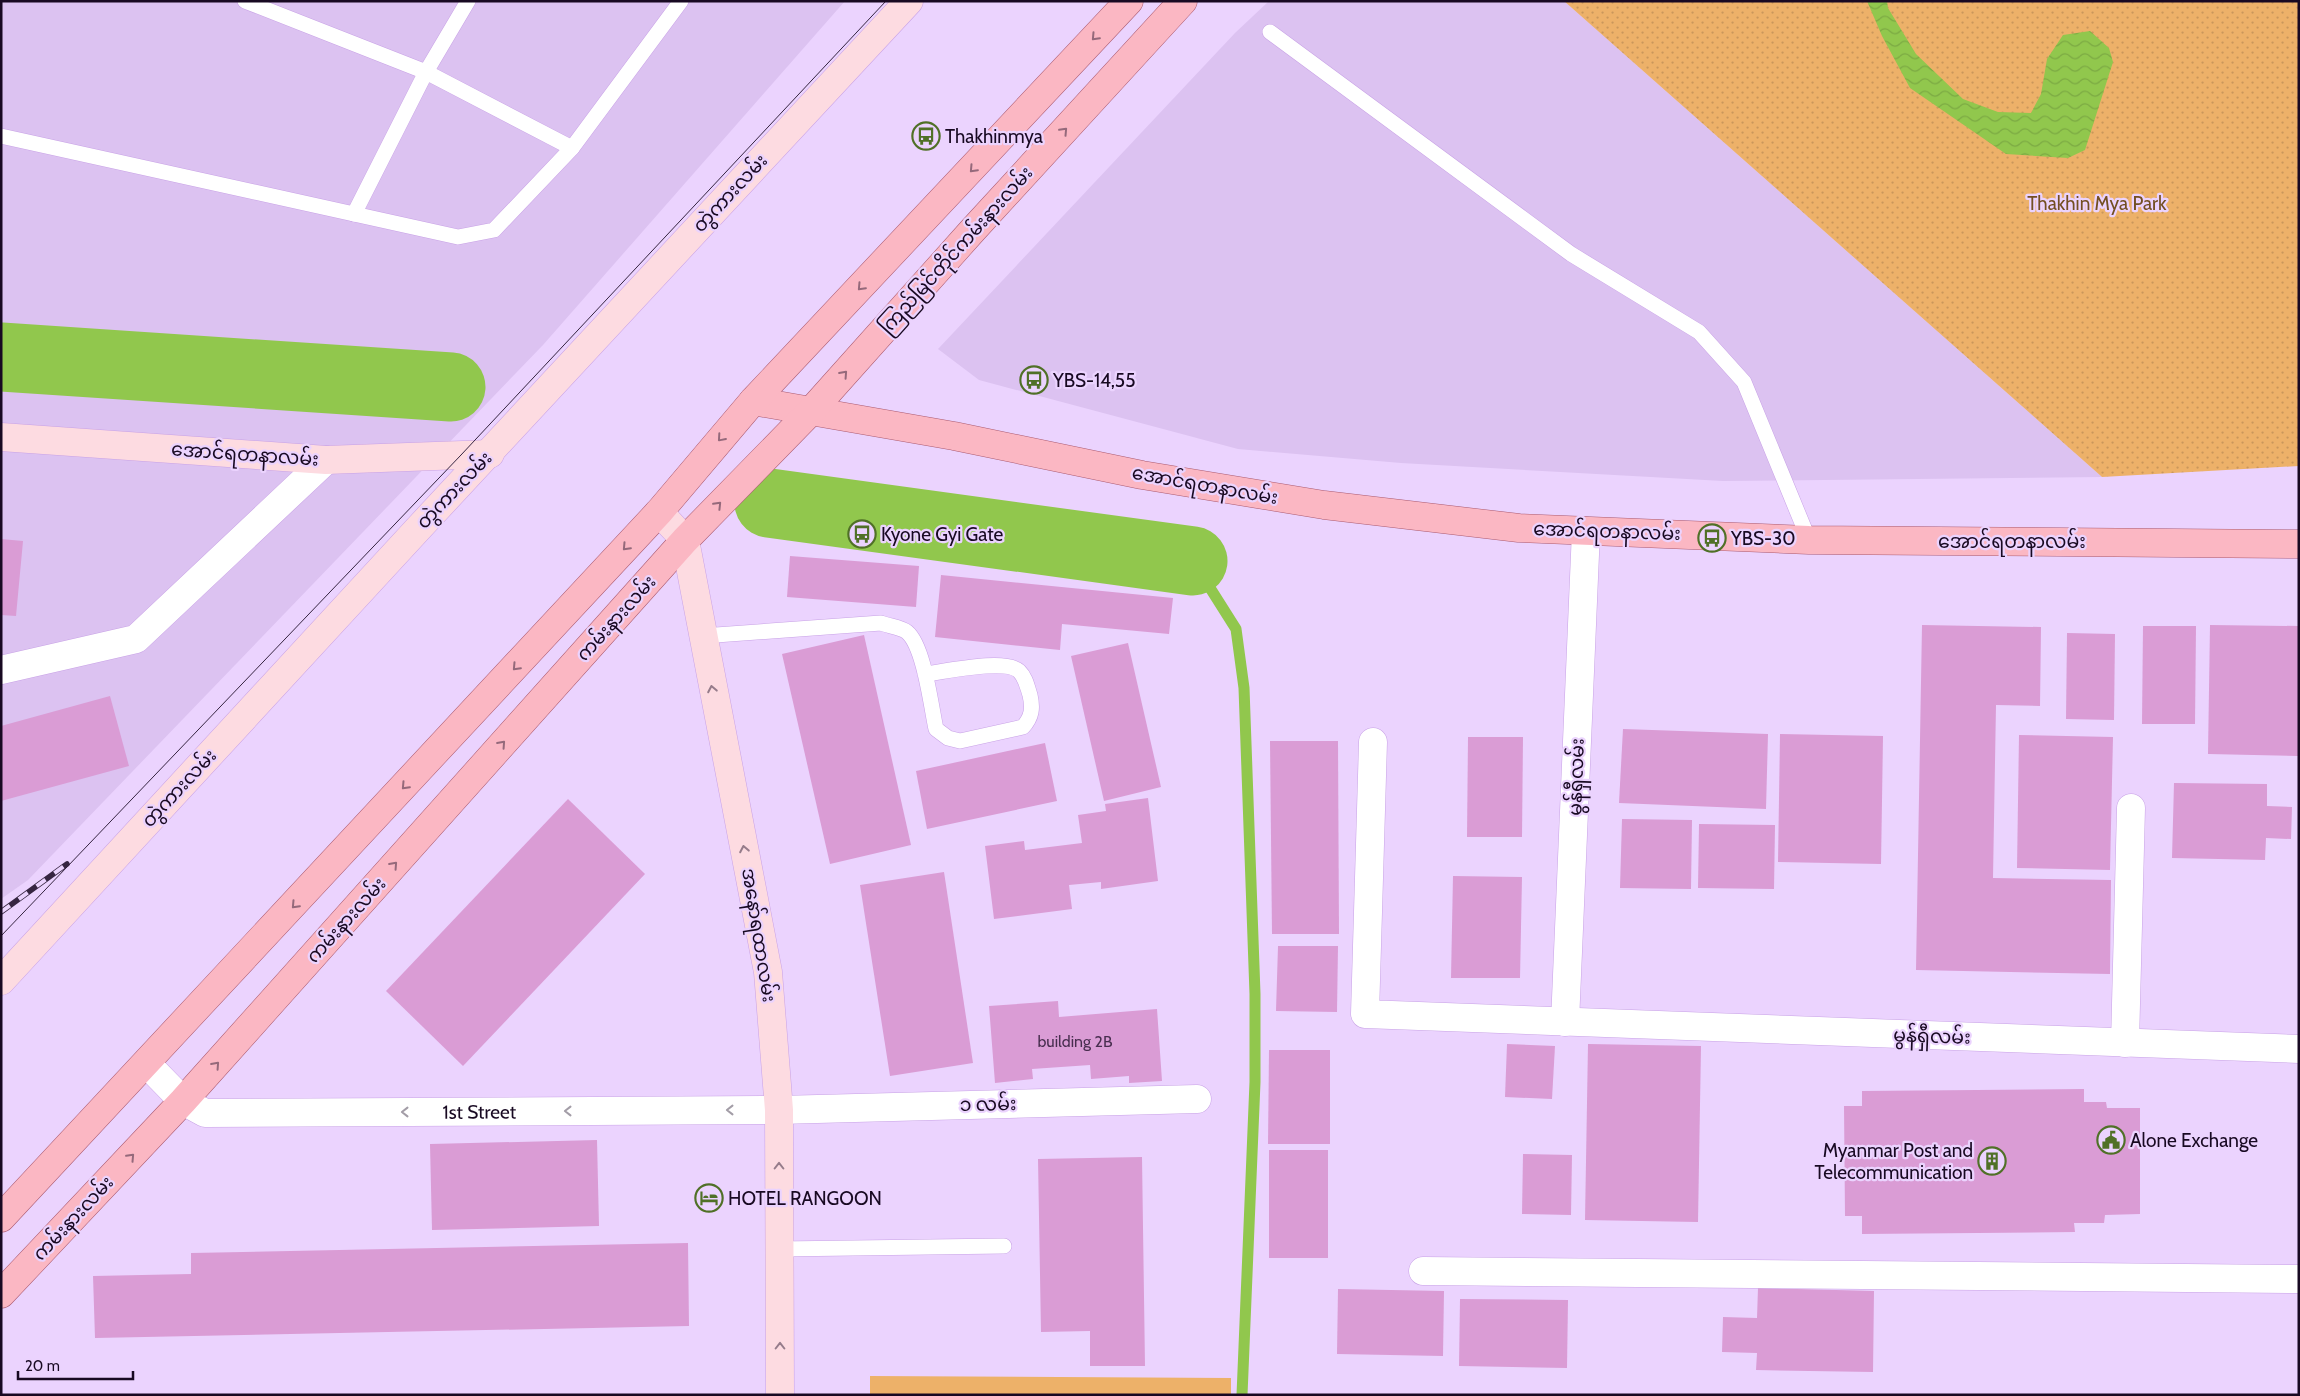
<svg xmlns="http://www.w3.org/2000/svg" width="2300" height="1396" font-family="Cabin,'Noto Sans Myanmar',sans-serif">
  <defs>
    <pattern id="park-dots" width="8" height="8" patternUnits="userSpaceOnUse" patternTransform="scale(1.25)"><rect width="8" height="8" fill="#edb169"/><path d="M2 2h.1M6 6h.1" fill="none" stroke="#ca975b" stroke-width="1.8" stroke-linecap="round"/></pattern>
    <pattern id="water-waves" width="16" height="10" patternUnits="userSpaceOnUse" patternTransform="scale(1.25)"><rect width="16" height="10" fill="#91c74d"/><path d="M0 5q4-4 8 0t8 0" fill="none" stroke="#7caa43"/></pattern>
  </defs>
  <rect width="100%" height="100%" fill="#ebd3fe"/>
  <!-- built -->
  <g fill="#dcc2f1">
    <path d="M1,1H845L543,345L28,880L1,899Z"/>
    <path d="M1269,1H1564L2102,477L1723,481L1401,463L1238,449L979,380L938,349L1235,33Z"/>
  </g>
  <!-- grass -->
  <path fill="#edb169" d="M870,1376L1231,1378V1395H870Z"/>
  <!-- park -->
  <path fill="url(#park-dots)" d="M1564,1H2299V466L2102,477Z"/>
  <!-- water -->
  <path fill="url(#water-waves)" d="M1867,1H1887L1888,8L1916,54L1963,99L1998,112L2031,113L2041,94L2047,59L2063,35L2090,31L2109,48L2113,62L2085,150L2068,158L2006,154L1910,88L1882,36Z"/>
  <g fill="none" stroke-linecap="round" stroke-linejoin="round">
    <!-- stream -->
    <path stroke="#91c74d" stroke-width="11" d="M1193,561L1236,629L1244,688L1255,994V1082L1242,1395"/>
    <!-- river -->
    <g stroke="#91c74d" stroke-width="69">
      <path d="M1,357L451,387"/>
      <path d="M769,503L1193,561"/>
    </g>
  </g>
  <!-- building -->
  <g fill="#da9cd5">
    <path d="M1,539L23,541L16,616L1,615Z"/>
    <path d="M790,556L919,566L916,607L787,597Z"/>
    <path d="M941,575L1173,598L1169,634L1062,624L1060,650L935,637Z"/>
    <path d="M1922,625L2041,627L2040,706L1996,705L1993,878L2111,880L2110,974L1916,970Z"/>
    <path d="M2210,625L2299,626L2298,756L2208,754Z"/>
    <path d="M2143,626H2196L2195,724H2142Z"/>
    <path d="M2067,633L2115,634L2114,720L2066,719Z"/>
    <path d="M864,635L911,845L830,864L782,654Z"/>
    <path d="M1128,643L1161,787L1104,801L1071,656Z"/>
    <path d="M110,696L129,766L1,801V726Z"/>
    <path d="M1623,729L1768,734L1766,809L1619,803Z"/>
    <path d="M1780,734L1883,736L1881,864L1778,862Z"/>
    <path d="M2019,735L2113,737L2110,870L2017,868Z"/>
    <path d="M1468,737H1523L1522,837H1467Z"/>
    <path d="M1270,741H1338L1339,934H1272Z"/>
    <path d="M1045,743L1057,801L927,829L916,771Z"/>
    <path d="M2174,783L2267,784V806L2292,807L2291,839L2266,838L2265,860L2172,858Z"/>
    <path d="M1148,798L1158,881L1101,889V882L1069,885L1072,909L994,919L985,846L1024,841L1025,850L1082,843L1078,815L1106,811L1105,804Z"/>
    <path d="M568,799L645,874L463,1066L386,991Z"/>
    <path d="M1622,819L1692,820L1691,889L1620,888Z"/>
    <path d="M1699,824L1775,825L1774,889L1698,888Z"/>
    <path d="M944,872L973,1063L890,1076L860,885Z"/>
    <path d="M1453,876L1522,877L1520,978H1451Z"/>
    <path d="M1278,946H1338L1337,1012L1276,1011Z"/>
    <path d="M1058,1001L1059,1017L1157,1009L1162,1081L1129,1083V1076L1091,1079L1090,1065L1032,1069L1033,1079L995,1083L989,1006Z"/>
    <path d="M1507,1044L1555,1046L1552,1099L1505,1097Z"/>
    <path d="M1588,1044L1701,1046L1698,1222L1585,1220Z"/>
    <path d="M1269,1050H1330V1144H1268Z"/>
    <path d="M2084,1089V1102H2106L2107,1108H2140V1214L2105,1215L2104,1223H2074L2075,1232L1862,1234V1216H1845L1844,1106H1862V1091Z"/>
    <path d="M597,1140L599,1226L432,1230L430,1144Z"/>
    <rect x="1269" y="1150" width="59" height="108"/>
    <path d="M1523,1154L1572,1155L1571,1215L1522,1214Z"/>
    <path d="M1142,1157L1145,1366H1090V1331L1041,1332L1038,1159Z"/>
    <path d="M688,1243L689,1326L95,1338L93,1276L191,1274V1253Z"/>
    <path d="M1758,1288L1874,1291L1873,1372L1756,1370L1757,1353L1722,1352L1723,1317L1757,1318Z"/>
    <path d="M1338,1289L1444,1291L1443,1356L1337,1354Z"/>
    <path d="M1460,1299L1568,1300L1567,1368L1459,1366Z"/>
  </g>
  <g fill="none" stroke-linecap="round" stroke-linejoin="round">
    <!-- lane casing -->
    <g stroke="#c8a2e6" stroke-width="16">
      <g id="lane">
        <path d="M245,1L426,72L572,148L681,1"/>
        <path d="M1270,32L1571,254L1699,332L1744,382L1809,540"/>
        <path d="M1,136L458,237L494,230L572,148"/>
        <path d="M354,214L426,72L468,1"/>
        <path d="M702,636L881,623C888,626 901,627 907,632C924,646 931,706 936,729L948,738L960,741L1023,727C1032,717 1033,708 1030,695C1027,686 1026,678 1019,671C1005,658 944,672 925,674"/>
        <path d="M779,1249L1004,1246"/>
      </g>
    </g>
    <!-- street casing -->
    <g stroke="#c8a2e6" stroke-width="29">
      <g id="street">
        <path d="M1,670L136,639L326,460"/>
        <path d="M1373,742L1365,1014L2299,1049"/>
        <path d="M1565,1022L1586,531"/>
        <path d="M2125,1043L2131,808"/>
        <path id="s1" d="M147,1064L183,1101L205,1113L779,1110L1197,1099"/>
        <path d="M1423,1271L2299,1279"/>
      </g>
    </g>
    <!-- secondary casing -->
    <g stroke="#c8a2e6" stroke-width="29">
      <g id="secondary">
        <path d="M1,437L326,460L490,454"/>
        <path d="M659,512L685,540L768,972L779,1110L780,1395"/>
        <path d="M1,981L416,531L909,1"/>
      </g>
    </g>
    <!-- primary casing -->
    <g stroke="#aa5b71" stroke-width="29">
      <g id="primary">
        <path d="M753,401L954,436L1142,475L1324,505L1519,528L1809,540L2299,544"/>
        <path d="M1,1218L659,512L753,401L1129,1"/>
        <path d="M1,1294L183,1101L685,540L812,410L972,231L1183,1"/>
      </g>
    </g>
    <!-- lane -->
    <use href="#lane" stroke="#fff" stroke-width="15"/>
    <!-- street -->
    <use href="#street" stroke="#fff" stroke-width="28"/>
    <!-- secondary -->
    <use href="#secondary" stroke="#fddbe1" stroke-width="28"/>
    <!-- primary -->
    <use href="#primary" stroke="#fbb7c3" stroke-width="28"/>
    <!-- tram -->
    <path stroke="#362541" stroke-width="1" d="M1,936L461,455L886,1"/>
    <!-- rail casing -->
    <g stroke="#362541" stroke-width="5.5">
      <path id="rail" d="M1,912L67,864"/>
    </g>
    <!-- rail -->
    <use href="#rail" stroke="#ebd3fe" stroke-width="4" stroke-dasharray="11" stroke-linecap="butt"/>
  </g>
  <!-- one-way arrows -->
  <defs><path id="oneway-chevron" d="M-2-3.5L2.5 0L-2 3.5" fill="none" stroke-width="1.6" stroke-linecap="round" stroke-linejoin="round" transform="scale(1.25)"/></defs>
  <g stroke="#95697b">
    <use href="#oneway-chevron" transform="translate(1095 37) rotate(133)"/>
    <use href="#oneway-chevron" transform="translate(1064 131) rotate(-47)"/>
    <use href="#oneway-chevron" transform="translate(973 169) rotate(133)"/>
    <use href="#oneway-chevron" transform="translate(861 287) rotate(133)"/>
    <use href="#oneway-chevron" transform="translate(844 374) rotate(-48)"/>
    <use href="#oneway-chevron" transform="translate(721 438) rotate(131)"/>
    <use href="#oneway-chevron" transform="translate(718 505) rotate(-46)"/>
    <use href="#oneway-chevron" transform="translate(626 547) rotate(133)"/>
    <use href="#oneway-chevron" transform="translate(516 667) rotate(133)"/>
    <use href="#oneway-chevron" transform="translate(502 744) rotate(-48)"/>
    <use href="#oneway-chevron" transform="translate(405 786) rotate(133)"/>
    <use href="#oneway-chevron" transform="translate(394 865) rotate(-48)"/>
    <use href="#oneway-chevron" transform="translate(295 905) rotate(133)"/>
    <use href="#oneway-chevron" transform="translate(216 1065) rotate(-48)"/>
    <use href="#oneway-chevron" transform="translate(131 1157) rotate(-47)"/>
  </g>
  <g stroke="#967c8b">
    <use href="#oneway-chevron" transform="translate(712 689) rotate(-101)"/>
    <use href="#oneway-chevron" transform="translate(744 849) rotate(-101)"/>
    <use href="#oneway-chevron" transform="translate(779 1166) rotate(-90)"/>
    <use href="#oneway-chevron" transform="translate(780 1346) rotate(-90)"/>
  </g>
  <g stroke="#a39da7">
    <use href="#oneway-chevron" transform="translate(730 1110) rotate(180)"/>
    <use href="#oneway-chevron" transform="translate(568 1111) rotate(180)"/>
    <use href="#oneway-chevron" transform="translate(405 1112) rotate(180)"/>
  </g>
  <!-- icons -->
  <defs>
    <g id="bus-ring" transform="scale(1.4375)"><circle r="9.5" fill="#ebd3fe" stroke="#507027" stroke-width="1.5"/><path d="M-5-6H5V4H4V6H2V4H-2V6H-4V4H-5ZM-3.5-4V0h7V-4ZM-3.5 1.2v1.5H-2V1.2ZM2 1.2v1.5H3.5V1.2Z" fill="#507027"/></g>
    <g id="civic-ring" transform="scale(1.4375)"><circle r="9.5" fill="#ebd3fe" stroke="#507027" stroke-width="1.5"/><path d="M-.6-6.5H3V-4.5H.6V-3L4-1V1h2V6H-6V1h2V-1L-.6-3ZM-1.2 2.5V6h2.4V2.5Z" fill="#507027"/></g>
    <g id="building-ring" transform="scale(1.4375)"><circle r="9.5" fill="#ebd3fe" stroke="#507027" stroke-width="1.5"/><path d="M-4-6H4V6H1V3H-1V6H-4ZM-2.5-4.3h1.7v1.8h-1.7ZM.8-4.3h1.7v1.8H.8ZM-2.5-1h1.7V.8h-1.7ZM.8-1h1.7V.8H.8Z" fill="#507027"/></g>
    <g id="hotel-ring" transform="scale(1.4375)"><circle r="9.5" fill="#ebd3fe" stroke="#507027" stroke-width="1.5"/><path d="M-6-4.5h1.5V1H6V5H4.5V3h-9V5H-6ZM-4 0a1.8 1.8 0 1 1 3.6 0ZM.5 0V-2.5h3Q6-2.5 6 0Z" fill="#507027"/></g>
  </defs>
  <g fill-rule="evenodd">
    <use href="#bus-ring" x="926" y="136"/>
    <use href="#bus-ring" x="1034" y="380"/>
    <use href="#bus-ring" x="862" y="534"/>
    <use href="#bus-ring" x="1712" y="538"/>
    <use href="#civic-ring" x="2111" y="1140"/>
    <use href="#building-ring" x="1992" y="1161"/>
    <use href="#hotel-ring" x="709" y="1198"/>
  </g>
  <g text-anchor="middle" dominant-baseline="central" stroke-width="4.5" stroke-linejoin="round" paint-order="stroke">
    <!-- number labels -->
    <g font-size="16" fill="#482e4f">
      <text x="1075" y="1041">building 2B</text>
    </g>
    <!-- poi labels -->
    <g font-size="19" fill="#180922" stroke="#ebd3fe" text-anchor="start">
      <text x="945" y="136">Thakhinmya</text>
      <text x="1053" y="380">YBS-14,55</text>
      <text x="881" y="534">Kyone Gyi Gate</text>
      <text x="1731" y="538">YBS-30</text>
      <text x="2130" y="1140">Alone Exchange</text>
      <text x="1973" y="1150" text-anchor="end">Myanmar Post and<tspan x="1973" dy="22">Telecommunication</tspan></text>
      <text x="728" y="1198">HOTEL RANGOON</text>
    </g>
    <!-- street labels -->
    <g font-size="19" fill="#180922" stroke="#ebd3fe">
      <text transform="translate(730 193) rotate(-47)">တွဲကားလမ်း</text>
      <text transform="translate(956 250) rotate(-48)">ကြည်မြင်တိုင်ကမ်းနားလမ်း</text>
      <text transform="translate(245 454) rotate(4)">အောင်ရတနာလမ်း</text>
      <text transform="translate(1205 485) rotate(10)">အောင်ရတနာလမ်း</text>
      <text transform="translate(454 490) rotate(-46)">တွဲကားလမ်း</text>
      <text transform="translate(1607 531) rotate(2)">အောင်ရတနာလမ်း</text>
      <text x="2012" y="541">အောင်ရတနာလမ်း</text>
      <text transform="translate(616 618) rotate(-48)">ကမ်းနားလမ်း</text>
      <text transform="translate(1576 777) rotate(-88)">မွန်ရှီလမ်း</text>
      <text transform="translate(179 788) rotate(-47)">တွဲကားလမ်း</text>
      <text transform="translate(346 920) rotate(-48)">ကမ်းနားလမ်း</text>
      <text transform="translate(759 935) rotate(81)">အနော်ရထာလမ်း</text>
      <text transform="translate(1932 1036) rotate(2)">မွန်ရှီလမ်း</text>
      <text transform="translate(988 1104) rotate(-1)">၁ လမ်း</text>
      <text stroke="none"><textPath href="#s1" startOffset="351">1st Street</textPath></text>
      <text transform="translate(73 1218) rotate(-47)">ကမ်းနားလမ်း</text>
    </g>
    <!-- park labels -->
    <g font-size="19" fill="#734f22" stroke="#ebd3fe">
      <text x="2097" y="203">Thakhin Mya Park</text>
    </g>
  </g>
  <!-- border -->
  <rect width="2300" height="1396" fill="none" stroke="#180922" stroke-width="5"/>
  <!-- scale -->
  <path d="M18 1371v8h115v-8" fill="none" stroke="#180922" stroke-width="2.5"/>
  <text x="25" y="1371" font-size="15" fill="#180922" stroke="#ebd3fe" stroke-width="4" paint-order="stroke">20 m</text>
</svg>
